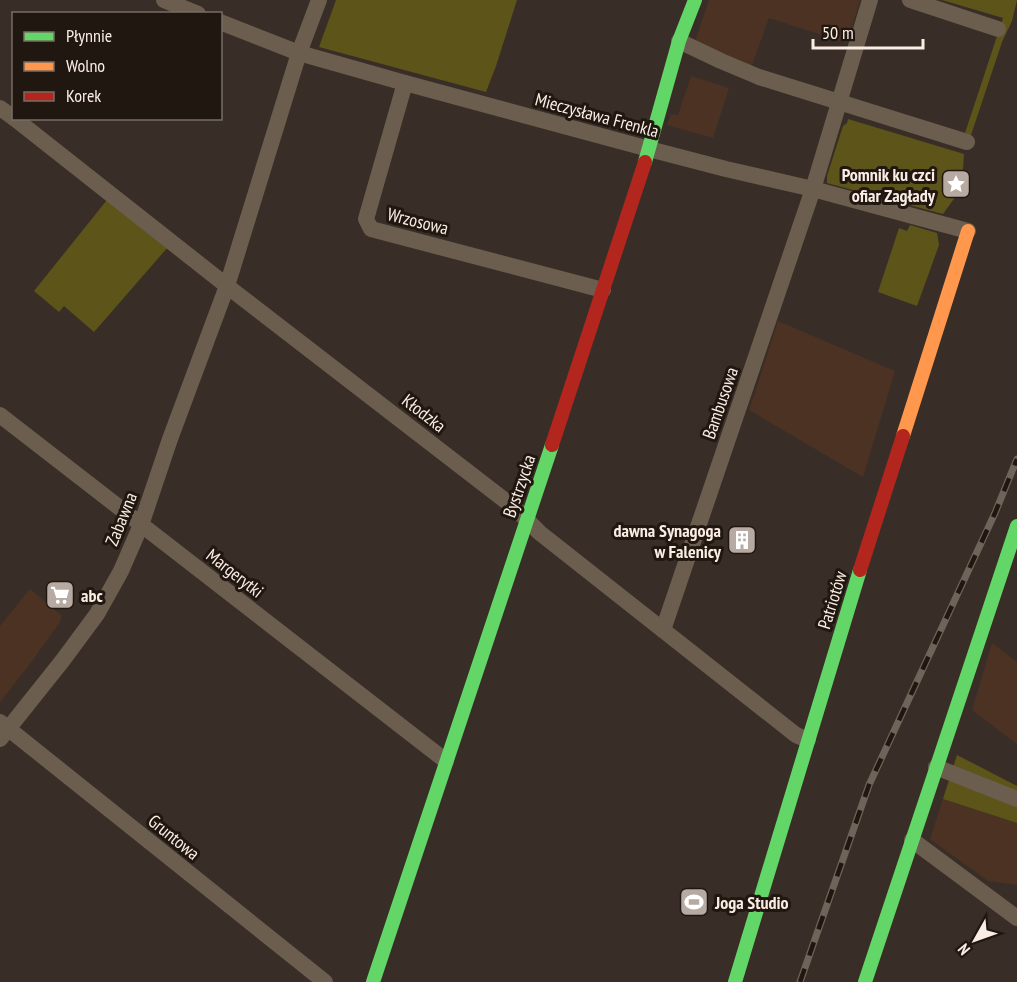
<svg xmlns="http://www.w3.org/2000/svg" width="1017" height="982" font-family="'PT Sans Narrow',sans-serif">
  <rect width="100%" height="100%" fill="#392e27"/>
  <!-- built -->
  <g fill="#4b3223">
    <path d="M709,0H860L847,43L769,18L751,68L700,47L696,38Z"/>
    <path d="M691,76L729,88L713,138L667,125L671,114L678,115Z"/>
    <path d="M778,321L895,371L863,477L749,410L756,390Z"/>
    <path d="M30,589L60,614L62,616L60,622L29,665L0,702V626Z"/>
    <path d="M992,643L1017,662V744L972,710Z"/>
    <path d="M943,799L1017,823V885L988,881L930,839Z"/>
  </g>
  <!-- green -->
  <g fill="#5d541a">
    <path d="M336,0H517L496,66L486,92L319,47Z"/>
    <path d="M942,0H1017L1012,21L1002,42L971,135L965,133L1003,18Z"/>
    <path d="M848,119L964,154L963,169L958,193L943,214L827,183V176L843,126L847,123Z"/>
    <path d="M107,200L168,247L94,332L64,306L59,312L34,291Z"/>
    <path d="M910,225L937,233L939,245L917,306L878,292L899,228L907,231Z"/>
    <path d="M957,755L1017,786V823L943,799Z"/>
  </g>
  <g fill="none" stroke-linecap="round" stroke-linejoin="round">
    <!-- street -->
    <g stroke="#6b5e4e" stroke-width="16">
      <path d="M164,0L198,14"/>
      <path d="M910,0L998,29"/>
      <path d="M220,22L299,53L405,83L649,149L726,169L813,189L968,231"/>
      <path d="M679,41L721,61L759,77L967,142"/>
      <path d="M405,83L366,219L371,229L603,290"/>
      <path d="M0,108L14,118"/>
      <path d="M14,118L236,293L516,509L540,533L796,735L808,740"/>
      <path d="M0,415L446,761"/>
      <path d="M663,630L813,189L870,0"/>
      <path d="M0,722L325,982"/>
      <path d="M0,739L63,660L97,614L121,571L141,525L170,439L227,286L299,53L319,0"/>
      <path d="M936,767L1017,799"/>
      <path d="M912,840L1017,918"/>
    </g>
    <!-- fast -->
    <g stroke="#63d668" stroke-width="14">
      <path d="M645,162L679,41L695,0"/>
      <path d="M373,982L552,445"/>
      <path d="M735,982L860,570"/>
      <path d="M865,982L1017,526"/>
    </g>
    <!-- slow -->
    <path stroke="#ff974d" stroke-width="14" d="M903,436L968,231"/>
    <!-- jam -->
    <g stroke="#b3261e" stroke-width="14">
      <path d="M552,445L645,162"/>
      <path d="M860,570L903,436"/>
    </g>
    <!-- rail casing -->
    <g stroke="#6e6459" stroke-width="7">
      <path id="rail" d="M800,982L869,785L995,513L1017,459"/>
    </g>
    <!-- rail -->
    <use href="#rail" stroke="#201711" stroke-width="4.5" stroke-dasharray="14" stroke-linecap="butt"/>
  </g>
  <!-- icons -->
  <defs>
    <g id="sight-square" transform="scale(1.5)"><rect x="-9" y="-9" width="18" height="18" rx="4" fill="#b7aaa2" stroke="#201711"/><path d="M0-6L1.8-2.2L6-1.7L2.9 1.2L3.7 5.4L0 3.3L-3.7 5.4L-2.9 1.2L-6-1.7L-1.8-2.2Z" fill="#fff"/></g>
    <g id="building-square" transform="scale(1.5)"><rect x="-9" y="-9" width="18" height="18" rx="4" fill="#b7aaa2" stroke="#201711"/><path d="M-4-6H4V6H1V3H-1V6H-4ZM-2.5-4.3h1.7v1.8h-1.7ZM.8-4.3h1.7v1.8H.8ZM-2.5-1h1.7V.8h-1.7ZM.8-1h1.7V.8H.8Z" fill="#fff"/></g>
    <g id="supermarket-square" transform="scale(1.5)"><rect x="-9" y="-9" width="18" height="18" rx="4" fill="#b7aaa2" stroke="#201711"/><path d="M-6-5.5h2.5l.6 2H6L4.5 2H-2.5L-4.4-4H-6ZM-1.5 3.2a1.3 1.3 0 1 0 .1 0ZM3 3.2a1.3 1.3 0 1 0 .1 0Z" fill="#fff"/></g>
    <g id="stadium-square" transform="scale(1.5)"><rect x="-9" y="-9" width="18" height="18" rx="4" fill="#b7aaa2" stroke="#201711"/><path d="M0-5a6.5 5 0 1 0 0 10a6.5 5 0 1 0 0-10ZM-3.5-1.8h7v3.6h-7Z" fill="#fff"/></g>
  </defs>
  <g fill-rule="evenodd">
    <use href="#sight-square" x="956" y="184"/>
    <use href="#building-square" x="742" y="540"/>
    <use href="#supermarket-square" x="60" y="595"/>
    <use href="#stadium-square" x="694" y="902"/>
  </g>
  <g text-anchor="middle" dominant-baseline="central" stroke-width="6" stroke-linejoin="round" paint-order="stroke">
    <!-- street labels -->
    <g font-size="18" fill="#fbede4" stroke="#201711">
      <text transform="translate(597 115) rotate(15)">Mieczysława Frenkla</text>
      <text transform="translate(418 221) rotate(14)">Wrzosowa</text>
      <text transform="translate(720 403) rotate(-71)">Bambusowa</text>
      <text transform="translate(424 413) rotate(38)">Kłodzka</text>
      <text transform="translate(519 486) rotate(-71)">Bystrzycka</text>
      <text transform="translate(121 519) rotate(-68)">Zabawna</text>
      <text transform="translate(235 573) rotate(38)">Margerytki</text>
      <text transform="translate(832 600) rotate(-73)">Patriotów</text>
      <text transform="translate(174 837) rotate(39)">Gruntowa</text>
    </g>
    <!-- poi labels -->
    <g font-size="18" font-weight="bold" fill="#fbede4" stroke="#201711" text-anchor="end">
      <text x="935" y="174">Pomnik ku czci<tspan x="935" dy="21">ofiar Zagłady</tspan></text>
      <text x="721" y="530">dawna Synagoga<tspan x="721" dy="21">w Falenicy</tspan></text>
      <text x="81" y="595" text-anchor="start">abc</text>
      <text x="715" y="902" text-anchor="start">Joga Studio</text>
    </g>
  </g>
  <!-- legend -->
  <rect x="12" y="12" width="210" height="108" fill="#201711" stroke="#786d65" stroke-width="1.5"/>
  <rect x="24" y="32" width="30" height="9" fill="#63d668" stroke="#786d65" stroke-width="1.5"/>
  <text x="66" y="42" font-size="18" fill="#fbede4">Płynnie</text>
  <rect x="24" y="62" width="30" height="9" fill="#ff974d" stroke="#786d65" stroke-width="1.5"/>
  <text x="66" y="72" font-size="18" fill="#fbede4">Wolno</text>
  <rect x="24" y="92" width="30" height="9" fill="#b3261e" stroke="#786d65" stroke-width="1.5"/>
  <text x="66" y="102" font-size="18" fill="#fbede4">Korek</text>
  <!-- north arrow -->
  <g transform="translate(975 940) rotate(230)" stroke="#201711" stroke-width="4.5" paint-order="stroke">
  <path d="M0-4.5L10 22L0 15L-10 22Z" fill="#fbede4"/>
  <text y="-9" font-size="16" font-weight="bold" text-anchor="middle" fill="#fbede4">N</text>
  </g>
  <!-- scale -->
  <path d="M813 39v9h110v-9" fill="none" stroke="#fbede4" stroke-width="3"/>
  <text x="822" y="39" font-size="18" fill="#fbede4" stroke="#201711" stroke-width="4.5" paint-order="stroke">50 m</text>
</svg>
